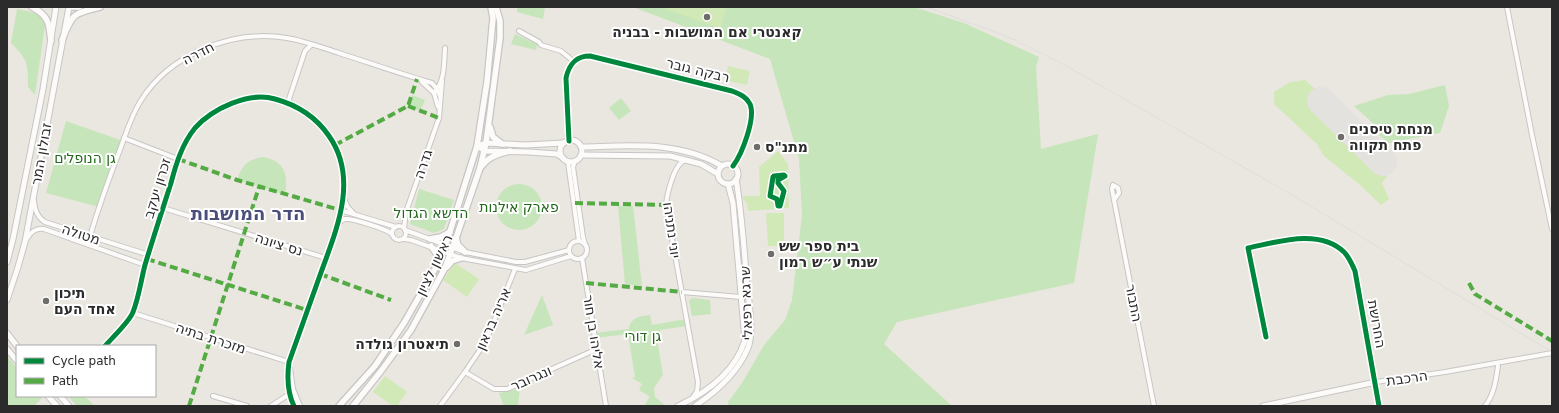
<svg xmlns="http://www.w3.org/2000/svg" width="1559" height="413" font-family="'DejaVu Sans',Heebo,sans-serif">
  <rect width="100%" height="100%" fill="#eae7e0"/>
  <!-- green -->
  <g fill="#c7e5ba">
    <path d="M517,7H545L543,19L517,12Z"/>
    <path d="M633,7H914L964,23L1039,57L1036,67L1041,149L1098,134L1074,283L897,322L884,344L952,406H729L728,402L742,383L764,345L785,320L792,300L802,215L799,159L770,59Z"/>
    <path d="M17,9C31,12 39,11 45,25L35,95L28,87C28,63 28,60 11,43Z"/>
    <path d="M515,34L537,44L536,50L511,44Z"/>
    <path d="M1445,85L1449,106L1440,133L1389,143L1373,130L1375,125L1354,106L1388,95L1409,94Z"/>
    <path d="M412,95L425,100L420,111L408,106Z"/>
    <path d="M621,98L631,111L619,120L609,108Z"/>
    <path d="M66,121L123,141L99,207L46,193Z"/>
    <path d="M263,157C285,161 288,174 285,195L237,180C241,166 248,159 263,157Z"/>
    <circle cx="519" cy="207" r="23"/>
    <path d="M419,189L454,200L444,229L434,233L410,224Z"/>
    <path d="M618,206H633L642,286L625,284Z"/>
    <path d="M542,295L553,325L524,335Z"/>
    <path d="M692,298L710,300L711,314L692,316L689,301Z"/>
    <path d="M650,315L652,325L686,319L687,326L660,330L661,339H657L663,375L654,388L655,397L666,406H644L649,398V396L639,390L642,384L632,378L635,377L628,334L595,338L594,333L629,329C631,317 640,316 650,315Z"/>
    <path d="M7,356L17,368V396H41L42,398L34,406H7Z"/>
    <path d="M520,387L518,406H504L499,393L514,390Z"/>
    <path d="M68,396H84L95,406H77Z"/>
  </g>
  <!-- pitch -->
  <g fill="#d1e9b7">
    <path d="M660,7H727L720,28Z"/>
    <path d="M728,66L750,71L747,85L725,80Z"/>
    <path d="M1305,80L1317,91L1327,92L1353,118L1359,120L1367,131L1389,151L1396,164L1382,183L1389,199L1381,205L1360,185L1324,156L1317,144L1274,104V92L1290,82Z"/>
    <path d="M778,151L788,164L789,208L748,211L747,203L743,199V196H760L759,167Z"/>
    <path d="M766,213H784V246H768Z"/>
    <path d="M455,263L479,279L467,297L443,280Z"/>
    <path d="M385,376L407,392L397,406H393L373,392Z"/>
  </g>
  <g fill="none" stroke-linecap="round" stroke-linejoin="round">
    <!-- stream -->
    <path stroke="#95cbea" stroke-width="1" d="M1551,406L1552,403"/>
    <!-- runway -->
    <path stroke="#e4e2df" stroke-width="28" d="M1321,101L1383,162"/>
    <!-- minor casing -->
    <g stroke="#c7c6c5" stroke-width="6">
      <g id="minor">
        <path d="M1507,7L1532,135L1552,229"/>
        <path d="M519,31L539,42L541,45L561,51L573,61"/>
        <path d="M422,82L434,93L438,107"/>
        <path d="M434,93C445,81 444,64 445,48"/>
        <path d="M290,104L289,99L305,51L311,45"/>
        <path d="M124,138L178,159"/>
        <path d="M569,141L566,78C569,65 575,56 590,56L732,91C739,94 746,96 750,104C756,118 742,154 733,166"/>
        <path d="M685,160C674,164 667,194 666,205L698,382L697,391L693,397"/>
        <path d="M575,161L573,167L583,237L585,244"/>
        <path d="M568,162L579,241"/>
        <path d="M343,196L347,206L354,214"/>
        <path d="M1114,200L1119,193L1118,188L1113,185L1112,189L1114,200L1154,406"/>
        <path d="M34,201C35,210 37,217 45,222L149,255"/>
        <path d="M163,208L326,258"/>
        <path d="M340,210L396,227"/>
        <path d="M338,225C340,222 341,220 345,219C352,218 386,229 392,234"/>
        <circle cx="399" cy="233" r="7"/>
        <path d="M404,228L406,212L439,118L442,81"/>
        <path d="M405,230L465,252L516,262H525L569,250"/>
        <path d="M403,239L411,240L461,258L526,270L571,256"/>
        <path d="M26,240C31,232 35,228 44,229L145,265"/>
        <circle cx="578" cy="250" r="9"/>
        <path d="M88,244C96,213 107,184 118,155C125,137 130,118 140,102C169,54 233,29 287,38C305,41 323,48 339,53C370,63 401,74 432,83L437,89L440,96"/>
        <path d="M582,258L606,406"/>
        <path d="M682,292L741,297"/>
        <path d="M133,313L289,362"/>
        <path d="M1266,337L1248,248C1277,242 1319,228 1344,252C1349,257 1352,264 1355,271"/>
        <path d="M105,346C112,338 130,321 133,312C139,297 141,280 145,265C153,238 162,211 171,183C176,164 182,144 195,128C212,109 249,91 275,99C297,105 316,117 329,136C360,180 335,233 319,278C309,306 299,334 289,362C287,377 287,392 294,406"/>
        <path d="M290,368L293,389L300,406"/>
        <path d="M465,372L494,389H507L597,349"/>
        <path d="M1376,382L1445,372L1552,353"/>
        <path d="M213,396L247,406"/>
        <path d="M271,406L288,395H292"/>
        <path d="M440,406L465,372L486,341L515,269"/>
        <path d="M1485,406C1494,395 1496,380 1498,366"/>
      </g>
    </g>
    <!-- tertiary casing -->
    <g stroke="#c7c6c5" stroke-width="7">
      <g id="tertiary">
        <circle cx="571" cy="151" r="11"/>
        <path d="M477,146L485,151L529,152L557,154L563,158"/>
        <path d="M477,146L486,143L525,145L564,143"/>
        <path d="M581,147C629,146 678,140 722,166"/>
        <path d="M581,155L670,156L701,164L718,174"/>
        <circle cx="728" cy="174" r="10"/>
        <path d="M7,262L13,239L43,89L56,7"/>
        <path d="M1355,271L1379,406"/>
        <path d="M7,300L18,267L25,242L69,7"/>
        <path d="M7,333L17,346"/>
        <path d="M7,349L17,361"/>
        <path d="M48,396L57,406"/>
        <path d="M60,396L69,406"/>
        <path d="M678,406C708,392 735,372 745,340L733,203L728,184"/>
        <path d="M695,406C716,392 738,372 748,348C754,332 749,303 747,285C744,249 742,214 736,179"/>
        <path d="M1263,406L1376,382"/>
      </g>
    </g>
    <!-- secondary casing -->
    <g stroke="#c7c6c5" stroke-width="8">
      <g id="secondary">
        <path d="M32,7C49,16 49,23 51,41"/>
        <path d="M69,7H79"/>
        <path d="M62,40C73,13 72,14 100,7"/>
        <path d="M490,127L493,137L502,144"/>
        <path d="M481,167C489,156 498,154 510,151"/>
        <path d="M456,238L458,245L465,252"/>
        <path d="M430,239L441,237L450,232"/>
        <path d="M431,246L438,256L437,261"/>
        <path d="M447,267L452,261L461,258"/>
        <path d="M339,406L375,366L404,323L436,267L446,244L477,146L487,82L493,18L491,7"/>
        <path d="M353,406L381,371L411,330L445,268L456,238L480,168L486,143L500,38V21L496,7"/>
      </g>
    </g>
    <!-- minor -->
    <use href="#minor" stroke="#fcfbfa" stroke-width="4"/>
    <!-- tertiary -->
    <use href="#tertiary" stroke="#fcfbfa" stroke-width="5"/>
    <!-- secondary -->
    <use href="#secondary" stroke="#fcfbfa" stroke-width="5.5"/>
    <!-- rail -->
    <path stroke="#dedede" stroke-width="1" d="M926,7L987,29L1015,40L1061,63L1289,193L1552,352"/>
    <!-- quiet -->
    <g stroke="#54ab44" stroke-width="4" stroke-dasharray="8 4" stroke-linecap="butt">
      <path d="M408,106L439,118"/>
      <path d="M335,145L408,106L417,79"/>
      <path d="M178,159L237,180L340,210"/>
      <path d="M575,203L666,205"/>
      <path d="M147,259L307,310"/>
      <path d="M320,274L391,300"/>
      <path d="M586,283L682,292"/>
      <path d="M1469,283L1475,294L1552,341"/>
      <path d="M189,406L259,187"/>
    </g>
    <!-- cycleway casing -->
    <g stroke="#fff" stroke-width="8">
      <g id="cycleway">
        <path d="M569,141L566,78C569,65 575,56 590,56L732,91C739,94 746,96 750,104C756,118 742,154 733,166"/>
        <path d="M773,177L770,196L777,199L778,206H780L784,191L778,183V180L785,176L784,175L774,176"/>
        <path d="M1266,337L1248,248C1277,242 1319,228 1344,252C1349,257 1352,264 1355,271L1379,406"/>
        <path d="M105,346C112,338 130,321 133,312C139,297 141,280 145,265C153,238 162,211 171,183C176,164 182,144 195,128C212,109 249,91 275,99C297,105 316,117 329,136C360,180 335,233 319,278C309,306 299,334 289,362C287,377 287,392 294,406"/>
      </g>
    </g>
    <!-- cycleway -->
    <use href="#cycleway" stroke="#00873e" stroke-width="5"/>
  </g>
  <!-- markers -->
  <g fill="#6e6d6a" stroke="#fff" stroke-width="1.5">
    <circle cx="707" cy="17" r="4"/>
    <circle cx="1341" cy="137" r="4"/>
    <circle cx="757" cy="147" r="4"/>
    <circle cx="771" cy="254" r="4"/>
    <circle cx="46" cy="301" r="4"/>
    <circle cx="457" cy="344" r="4"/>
  </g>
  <g text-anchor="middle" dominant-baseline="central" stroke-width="4" stroke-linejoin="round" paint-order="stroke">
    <!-- poi labels -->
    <g font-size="14" font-weight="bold" fill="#2b2b2b" stroke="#fff" text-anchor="start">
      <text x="707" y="32" text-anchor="middle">קאנטרי אם המושבות - בבניה</text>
      <text x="1349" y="129">מנחת טיסנים<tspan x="1349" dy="16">פתח תקווה</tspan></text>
      <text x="765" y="147">מתנ"ס</text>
      <text x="779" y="246">בית ספר שש<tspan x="779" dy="16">שנתי ע״ש רמון</tspan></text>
      <text x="54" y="293">תיכון<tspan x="54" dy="16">אחד העם</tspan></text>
      <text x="449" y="344" text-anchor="end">תיאטרון גולדה</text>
    </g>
    <!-- street labels -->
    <g font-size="14" fill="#2b2b2b" stroke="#fff">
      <text transform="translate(198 53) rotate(-27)">חדרה</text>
      <text transform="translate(698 70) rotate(14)">רבקה גובר</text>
      <text transform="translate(41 154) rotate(-80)">זבולון המר</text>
      <text transform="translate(423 164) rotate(-71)">גדרה</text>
      <text transform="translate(157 188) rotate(-73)">זכרון יעקב</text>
      <text transform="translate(672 230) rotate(82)">יוני נתניהו</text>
      <text transform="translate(81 234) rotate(18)">מטולה</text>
      <text transform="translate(279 244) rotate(17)">נס ציונה</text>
      <text transform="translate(434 265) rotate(-64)">ראשון לציון</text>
      <text transform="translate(746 303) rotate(-92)">שרגא רפאלי</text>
      <text transform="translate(1134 303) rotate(79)">התבור</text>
      <text transform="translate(493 319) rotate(-66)">אריה בראון</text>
      <text transform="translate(1377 324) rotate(80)">החרושת</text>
      <text transform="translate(594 332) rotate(81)">אליהו בן חור</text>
      <text transform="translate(211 338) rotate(18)">מזכרת בתיה</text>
      <text transform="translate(531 378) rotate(-24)">ונגרובר</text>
      <text transform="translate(1407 378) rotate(-8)">הרכבת</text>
    </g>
    <!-- park labels -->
    <g font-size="14" fill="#22681b" stroke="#fff">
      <text x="85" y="158">גן הנופלים</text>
      <text x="519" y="207">פארק אילנות</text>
      <text x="431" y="213">הדשא הגדול</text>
      <text x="643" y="336">גן דורי</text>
    </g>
    <!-- district labels -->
    <g font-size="18" font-weight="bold" fill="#4b4e7b" stroke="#fff">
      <text x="248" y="213">הדר המושבות</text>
    </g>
  </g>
  <!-- border -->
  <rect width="1559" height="413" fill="none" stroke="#2b2b2b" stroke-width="16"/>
  <!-- legend -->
  <rect x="16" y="345" width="140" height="52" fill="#ffffff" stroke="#aaaaaa"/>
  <rect x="24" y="358" width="20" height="6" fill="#00873e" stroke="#aaaaaa"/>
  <text x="52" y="365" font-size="12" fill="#2b2b2b">Cycle path</text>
  <rect x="24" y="378" width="20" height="6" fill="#54ab44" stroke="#aaaaaa"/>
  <text x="52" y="385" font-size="12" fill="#2b2b2b">Path</text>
</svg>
